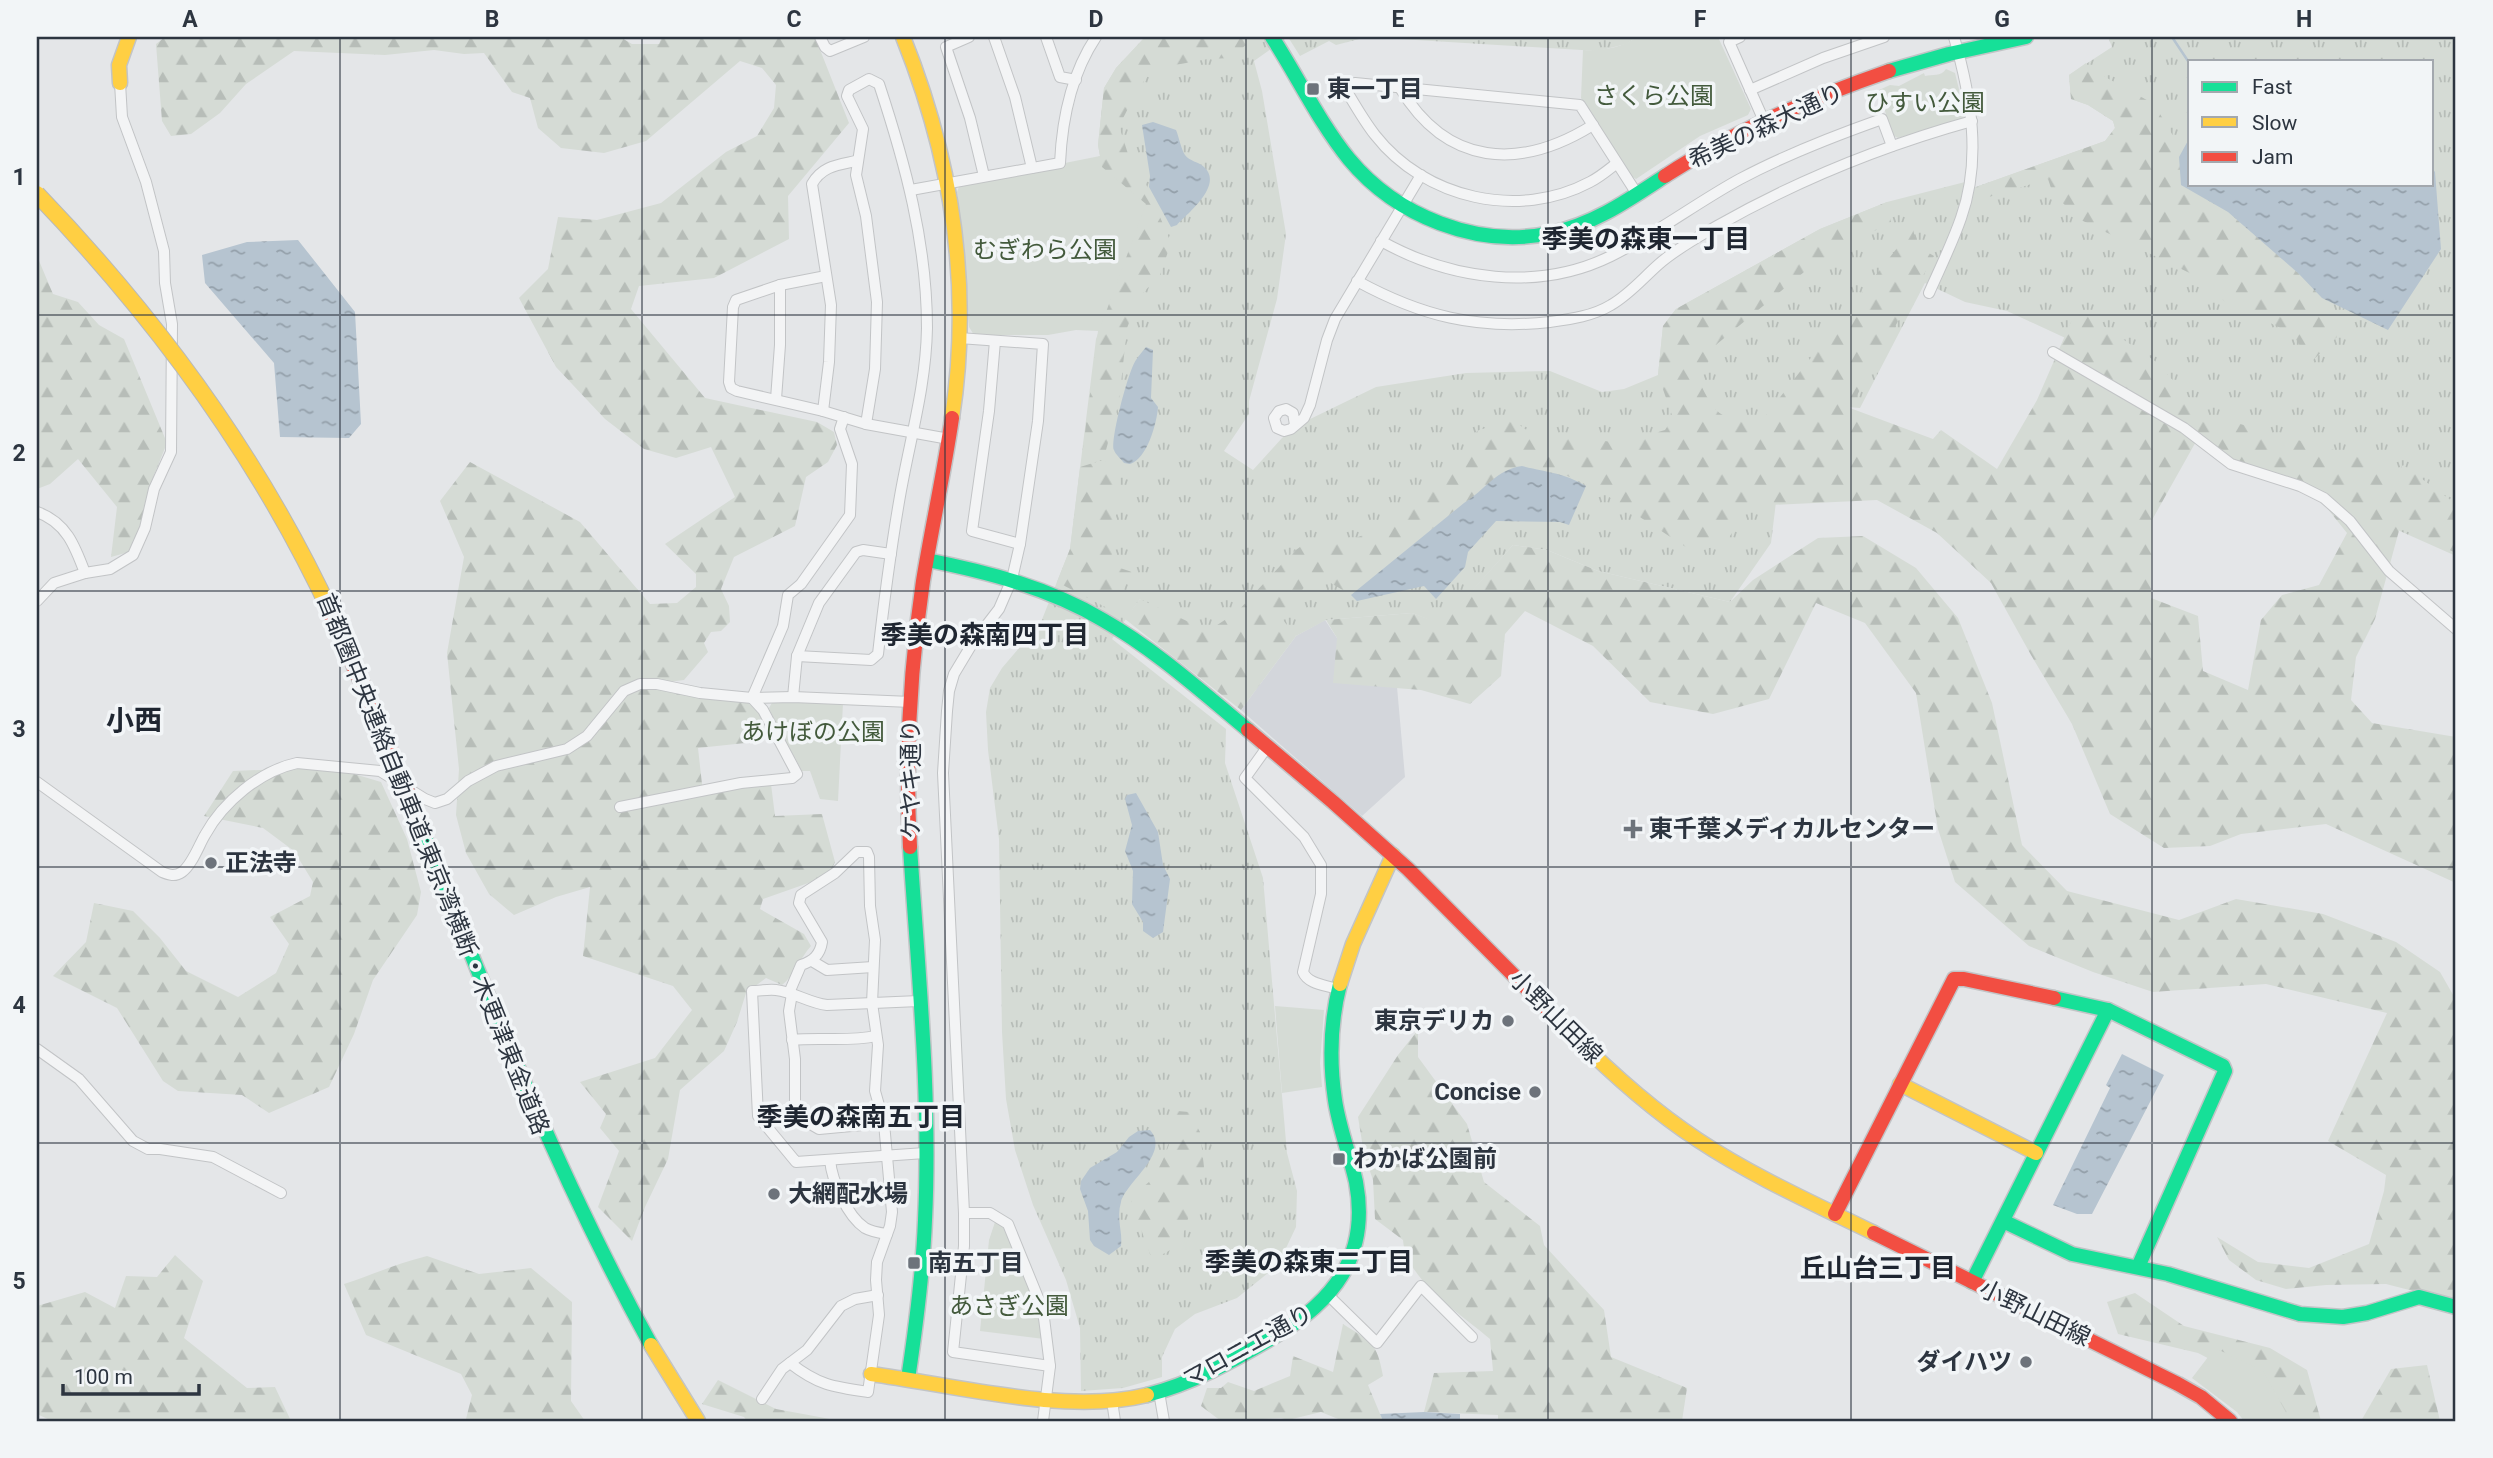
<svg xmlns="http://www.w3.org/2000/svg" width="2493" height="1458" font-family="Roboto,'Noto Sans JP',sans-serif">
  <defs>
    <pattern id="grass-tufts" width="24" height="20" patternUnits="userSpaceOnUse" patternTransform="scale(1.75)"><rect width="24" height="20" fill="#d5dbd5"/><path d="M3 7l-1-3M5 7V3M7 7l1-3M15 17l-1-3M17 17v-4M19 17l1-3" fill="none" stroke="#b7bdb8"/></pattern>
    <pattern id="forest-firs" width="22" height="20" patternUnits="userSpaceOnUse" patternTransform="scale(1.75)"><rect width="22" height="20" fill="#d5dbd5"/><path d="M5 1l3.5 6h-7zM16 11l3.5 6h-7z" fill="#b7bdb8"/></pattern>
    <pattern id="water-ripples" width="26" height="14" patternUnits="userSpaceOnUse" patternTransform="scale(1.75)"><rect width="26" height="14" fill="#b6c4d0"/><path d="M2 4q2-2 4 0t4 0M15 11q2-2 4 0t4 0" fill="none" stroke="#94a0aa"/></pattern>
  </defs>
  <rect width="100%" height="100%" fill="#e4e6e8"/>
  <!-- built -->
  <path fill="#d3d6db" d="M1325,620L1337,638L1380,686L1397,687L1405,777L1362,816L1241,710L1296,636Z"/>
  <!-- grass -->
  <path fill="url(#grass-tufts)" fill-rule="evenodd" d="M1145,37H1637L1626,44L1598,51L1367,37L1336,45L1329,41L1300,56L1288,37L1254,61L1262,91L1286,234L1277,299L1249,401V414L1224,451L1253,470L1282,438L1304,422L1376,387L1466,373L1550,371L1602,392L1624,389L1658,375L1663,326L1676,309L1820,229L1887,202L1965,182L1964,188L1976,187L2105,141L2115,128L2113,121L2088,105L2071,99L2069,75L2112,47L2108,37H2456V556L2283,479L2239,466L2100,354L2007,311L1965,302L1925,283L1860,408L1810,404L1780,469L1771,543L1730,602L1598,571L1547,550L1513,545L1442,625L1412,613L1326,620L1296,636L1259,615L1224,665L1140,599L1112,639L1226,729L1225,763L1263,878L1287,1153L1297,1191L1296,1227L1278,1265L1237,1298L1195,1314L1175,1329L1162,1357V1377L1123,1388L1081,1391L1080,1328L1066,1280L1033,1205L1015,1150L1006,1099L1002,1032L999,839L988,750L986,712L990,688L1002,668L1041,622L1070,549L1096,339L1146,204L1102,167L1098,145L1104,88L1116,68ZM2190,61H2432V184H2190Z"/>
  <!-- forest -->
  <g fill="url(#forest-firs)" fill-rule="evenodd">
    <path d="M165,37H620L632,44H659L662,37H815L849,123L788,196L789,239L714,278L639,286L631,309L705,398L817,422L834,432L837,445L828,462L806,477L795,526L734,557L721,589L729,606L730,622L721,631L711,632L704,643L708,652L684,680L653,684L744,700L761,713L764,741L698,748L703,793L771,784L775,816L822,814L835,862L830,873L817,880L763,899L760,909L804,934L811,946C800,958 794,976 782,985L766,978L746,993L737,1022L724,1051L680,1090L668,1159L645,1207L632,1241L598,1207L619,1151L600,1128L606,1114L580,1082L655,1058L692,1010L673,986L583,956L590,887L556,897L514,915L489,894L466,853L456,815L459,769L447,653L464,557L440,501L470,462L580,522L650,604L677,603L696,587V574L665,544L735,497L711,447L676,458L644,449L605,419L556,367L519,298L548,269L558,217L597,220L661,203L726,152L757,136L774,108L776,85L762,68L740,61L646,141L604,153L561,148L538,128L530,98L512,92L484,53L464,54L434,50L385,55L294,51L246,84L220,113L191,134L171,136L162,121L156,44Z"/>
    <path d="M1145,37H1255L1231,58L1208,59L1153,69L1138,89L1119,126L1129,157L1143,177L1171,243L1160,275L1139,297L1127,328L1119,402L1106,450L1082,456L1098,331L1078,168L1100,156L1098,145L1104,88L1116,68Z"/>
    <path d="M2086,63L2089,68L2154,104L2172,134L2179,157L2181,185L2228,212L2298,273L2322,298L2337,337L2310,363L2293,334L2224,301L2208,282L2081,220L2053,194L2048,179L1979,200L1976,187L2105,141L2115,128L2113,121L2088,105L2071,99L2069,75Z"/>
    <path d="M1887,202L1891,222L1815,263L1717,344L1699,381C1718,421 1721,418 1763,419L1901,243L1897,224L1904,222L1913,229L1917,246L1934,256L1850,408L1933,439L1941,430L1997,469L2037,400L2077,308L2155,361L2204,414L2363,458L2398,471L2403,465L2456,504V553L2400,527L2375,619L2356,657L2351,700L2372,723L2456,737V883L2326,824L2241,834L2210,846L2164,848L2110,814L2072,724L2031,655L1991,583L1937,533L1877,500L1750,506L1726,542L1695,553L1600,491L1561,473L1542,472L1496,477L1480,493L1464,503L1351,595L1314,573L1282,619L1296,636L1241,710L1125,619L1140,599L1208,631L1237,612L1293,552L1307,542L1341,543L1392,525L1461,460L1468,438L1479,430L1515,420L1523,428L1543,438H1580L1621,443L1665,430L1673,418L1658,375L1663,326L1676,309L1820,229ZM2198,438L2232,459L2315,493L2347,533L2319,585L2282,595L2261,620L2248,690L2203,671L2198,616L2151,598L2152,520Z"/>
    <path d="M37,256L53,294L78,302L99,325L124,339L167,443L150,485L140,527L129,552L111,557L117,507L78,459L50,484L37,489Z"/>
    <path d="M1103,460L1115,466L1120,476L1112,556L1120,568L1132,572L1113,611L1057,582L1070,549L1080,467Z"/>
    <path d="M1863,536L1916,568L1958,618L1992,703L2022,845L2067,891L2179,920L2236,899L2323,914L2396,942L2440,972L2456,1000V1302L2386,1284L2326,1285L2286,1289L2256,1280L2229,1260L2217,1237L2258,1262L2309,1268L2369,1244L2384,1191L2386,1175L2328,1141L2387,1013L2266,984L2153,992L2093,972L2029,946L1955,882L1938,829L1916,693L1865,623L1816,603L1769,699L1713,714L1650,702L1593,646L1525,611L1505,634L1501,676L1470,704L1421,690L1333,683L1337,638L1326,620L1412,613L1442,624L1513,545L1547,550L1598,571L1730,602L1753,580L1818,538Z"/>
    <path d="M314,762L381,782L407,839L421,892L417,915L373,980L354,1034L329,1087L269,1113L242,1095L178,1091L163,1081L117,1008L53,976L86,942L94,903L133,911L160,938L186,971L238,997L276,973L289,944L270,917L310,896L313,882L294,851L263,828L204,816L233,771L283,769Z"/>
    <path d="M1418,1030V1057L1467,1124L1484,1182L1540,1226L1544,1245L1604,1310L1611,1357L1687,1388L1682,1421H1569L1564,1419L1563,1421H1498V1415L1424,1412L1434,1373L1493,1371L1490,1339C1461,1314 1406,1280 1403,1240L1375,1219L1373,1180L1364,1154L1358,1117L1398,1055Z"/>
    <path d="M1177,1111L1189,1112L1200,1132L1204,1167L1182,1238L1172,1249L1156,1258L1151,1257L1131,1201C1138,1187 1147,1187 1154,1176C1167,1156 1173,1135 1177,1111Z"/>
    <path d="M175,1255L203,1281L184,1338L247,1388L275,1387L291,1421H52L37,1414V1306L85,1292L115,1308L126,1276L157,1277Z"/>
    <path d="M427,1256L479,1274L531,1268L572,1302L571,1401L585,1421H463L466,1419L472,1395L461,1374L366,1335L344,1284C372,1275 398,1263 427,1256Z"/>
    <path d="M2135,1293L2184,1326L2270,1348L2307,1370L2321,1421H2287L2275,1393L2198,1353L2118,1334L2107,1302Z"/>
    <path d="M1343,1324C1371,1342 1377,1342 1383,1376L1368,1385L1383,1421H1343L1321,1412L1288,1420L1281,1418L1221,1421L1201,1406L1207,1388H1221L1228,1382L1254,1391L1290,1376L1293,1356L1333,1372Z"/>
    <path d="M2427,1365L2440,1421H2361L2391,1369Z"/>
    <path d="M718,1380L776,1409L841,1421H747L744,1417L702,1404Z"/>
  </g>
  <!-- park -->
  <g fill="#d5dbd5">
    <path d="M1637,37H1718L1751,109L1748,115L1700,136L1636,179L1631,176L1581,98L1583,50C1602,51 1621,48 1637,37Z"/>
    <path d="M1946,69L1955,73L1965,114L1963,119L1898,138L1892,135L1879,90L1890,85L1899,86L1924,73L1925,76C1932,74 1941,77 1946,69Z"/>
    <path d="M1100,156L1102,167L1146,204L1099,331L1076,330L1048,335H974L969,327L965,253L957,192L960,184Z"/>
    <path d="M773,701L843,703L838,801L820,799L810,771H802L771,713L769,708Z"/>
    <path d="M1275,1006L1324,1010L1320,1063L1322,1087L1282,1093Z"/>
    <path d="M996,1219C1014,1232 1039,1315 1044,1339L980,1331L989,1240Z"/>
    <path d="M2215,1348L2263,1371L2287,1414V1421H2244L2237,1412L2192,1378Z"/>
  </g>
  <!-- water -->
  <g fill="url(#water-ripples)">
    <path d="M1153,122L1176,130C1179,137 1181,149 1185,155C1189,161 1199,162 1204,167C1224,185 1188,213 1177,225L1171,227L1149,187L1150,176L1142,125Z"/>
    <path d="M2190,137V184H2432V168L2435,172L2441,249L2388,330L2322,298L2298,273L2228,212L2181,185L2179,157Z"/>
    <path d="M298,240L355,312L361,424L349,438L280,437L274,363L205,283L202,255L247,242Z"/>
    <path d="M1146,347L1153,350L1151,398L1158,407C1157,423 1147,459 1130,464L1124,463C1121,459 1115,454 1114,450C1110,440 1129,369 1136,360C1139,355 1143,351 1146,347Z"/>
    <path d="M1522,466C1548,473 1562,472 1586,486L1569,525L1560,522L1496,521L1468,552L1465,567L1436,599L1424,586L1357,601L1351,595L1464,503C1485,490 1497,469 1522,466Z"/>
    <path d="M1136,793L1158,832L1163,865L1170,879L1163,932L1153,938L1143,931V922L1132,904L1133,871L1125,851L1132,825L1125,799L1127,795Z"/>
    <path d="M2122,1054L2164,1075L2092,1214H2077L2053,1205L2110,1088L2106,1085Z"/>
    <path d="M1150,1130C1171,1153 1126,1182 1121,1202C1116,1219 1123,1232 1121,1246L1109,1255L1094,1246L1090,1240L1088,1211L1080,1189L1081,1181L1090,1168L1117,1152L1129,1137L1138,1131Z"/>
    <path d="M1424,1412L1460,1414V1421H1383L1380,1414Z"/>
  </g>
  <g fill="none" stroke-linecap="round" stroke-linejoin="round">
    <!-- stream -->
    <path stroke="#b6c4d0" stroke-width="2.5" d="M2172,37L2190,64"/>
    <!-- street casing -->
    <g stroke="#c2c4c6" stroke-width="12">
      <g id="street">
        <path d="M820,37L825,47L830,51L864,37"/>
        <path d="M969,37L946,47L970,118L984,176"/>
        <path d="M994,37L1015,97L1032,168"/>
        <path d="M1046,37L1060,77L1076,80"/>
        <path d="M1740,37L1729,42L1764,121"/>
        <path d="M1400,88C1447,166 1519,171 1593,125"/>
        <path d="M1750,90L1823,58L1884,37"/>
        <path d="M1617,163C1608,170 1600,177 1590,182C1519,220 1425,199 1375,135C1364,121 1355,105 1346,90L1355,83L1580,105L1637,194"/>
        <path d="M911,190L1060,163C1062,120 1072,73 1096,37"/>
        <path d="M1381,241C1451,280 1538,292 1611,256C1656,234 1696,203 1740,179C1785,155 1834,136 1882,119L1892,146"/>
        <path d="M826,276L780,285L736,300L733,307L729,382L731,388L737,391L823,411L866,424L949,439"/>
        <path d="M1357,281C1421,316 1477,330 1550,322C1571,319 1593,316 1611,305C1630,294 1643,278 1659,264C1676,249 1698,237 1717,226C1798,180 1882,146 1972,121"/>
        <path d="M1929,293C1940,268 1952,244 1961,218C1982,159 1971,96 1954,37"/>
        <path d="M959,338L1043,344L1038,421L1020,544L1012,579L999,609L972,644L954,674L949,691L947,711L943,773L964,1213V1246L953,1352L1050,1366"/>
        <path d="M995,341L989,411L972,531L1020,544"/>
        <path d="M2053,352L2184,428L2231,464L2300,486L2324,498L2350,521L2389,571L2456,629"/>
        <path d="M776,399L780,345V285"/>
        <path d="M823,411L829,362L831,305L812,184C822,166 838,165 856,161"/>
        <path d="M1295,425L1293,413L1286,409L1279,411L1274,418L1277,428L1284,431L1291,429L1304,418L1310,405L1327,340L1335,319L1421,175"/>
        <path d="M37,512C66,522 75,546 85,573"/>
        <path d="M37,601L54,583L85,573L110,569L133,555L145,528L154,489L171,452L172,324L165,283L164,251L146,182L122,117L120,83"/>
        <path d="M797,656L871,660L878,654C884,601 891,548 900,496C910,439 926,386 927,328C927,243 905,163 879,84L869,79L849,90L847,96L863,129L856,175L866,216L877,302L875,369L866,424"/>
        <path d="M793,697L797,656L819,603L856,552L863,550L891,554"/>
        <path d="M1268,746L1245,778L1304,837L1321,865V894L1303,972C1308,984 1325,985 1337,989"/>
        <path d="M37,782L162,872C169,875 175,877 182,872C192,865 199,845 205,835C223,802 260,771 297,763L380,771L425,799L435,803L447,799L468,781L496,766L567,749L587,736L624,691L640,684H657L700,693L752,698L793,697L911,702"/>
        <path d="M620,807L741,783L792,778L797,774L763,710L752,698L783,626L788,595L801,584L850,515L852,464L840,429L844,417"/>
        <path d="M812,961L827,970L873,967"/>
        <path d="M789,993L801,965C813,961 820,955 822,942L799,903L801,895L835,873L857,852H867L869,857L870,906L875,940L872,1003L878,1045L875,1091L884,1123L892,1212L890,1226L877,1262L876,1280L879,1315L868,1392C833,1387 818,1385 790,1363"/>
        <path d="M792,994L789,1011L795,1059V1108L800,1118L819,1129L884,1123"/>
        <path d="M919,1001L827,1005C809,1003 794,992 776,990C768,989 760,991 752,991L758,1116L796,1162L925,1153"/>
        <path d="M792,1040C821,1037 848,1042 876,1036"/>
        <path d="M37,1049L79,1079L133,1141L148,1149H160L213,1157L281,1193"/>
        <path d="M830,1160C832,1181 847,1216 865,1228C872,1232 880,1233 887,1234"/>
        <path d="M964,1213H990L1008,1224L1043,1310L1050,1366L1043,1421"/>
        <path d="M1329,1296L1377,1343L1421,1286L1472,1337"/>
        <path d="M1159,1392L1164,1421"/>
        <path d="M762,1399L782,1369L807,1350L841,1306L855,1299L878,1295"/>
        <path d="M1112,1401L1115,1421"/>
      </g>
    </g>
    <!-- fast casing -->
    <g stroke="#c2c4c6" stroke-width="17">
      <g id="fast">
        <path d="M1272,37C1298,77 1319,122 1349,159C1396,216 1478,249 1551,233C1593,225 1630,199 1665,176"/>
        <path d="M1889,71L1949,54L2026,37"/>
        <path d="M927,560C988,572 1049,588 1103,620C1156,650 1202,692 1248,730"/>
        <path d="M422,830C491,1006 560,1180 651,1345"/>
        <path d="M2054,998L2108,1010L2223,1066L2225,1071L2138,1267"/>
        <path d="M2003,1221L2072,1254L2168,1274L2300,1314L2343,1317L2367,1313L2419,1297L2456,1307"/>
        <path d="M1972,1282L2108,1010"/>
        <path d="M908,1379C916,1326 923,1273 925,1220C931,1096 918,971 910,847"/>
        <path d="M1147,1395C1191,1384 1233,1361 1272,1338C1333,1302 1370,1257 1356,1182C1350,1155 1339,1128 1335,1100C1329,1060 1330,1023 1340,984"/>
      </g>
    </g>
    <!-- slow casing -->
    <g stroke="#c2c4c6" stroke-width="17">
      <g id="slow">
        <path d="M903,37C952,159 972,288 952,418"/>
        <path d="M120,83L119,65L129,37"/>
        <path d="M1340,984L1353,944L1393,855"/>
        <path d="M1571,1033C1610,1072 1652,1110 1698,1140C1754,1177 1815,1204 1874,1233"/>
        <path d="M1900,1084L2036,1153"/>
        <path d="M651,1345L698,1421"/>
        <path d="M871,1374C954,1385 1066,1415 1147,1395"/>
      </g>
    </g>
    <!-- jam casing -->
    <g stroke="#c2c4c6" stroke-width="17">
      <g id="jam">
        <path d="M1665,176C1734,131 1811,98 1889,71"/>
        <path d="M1248,730L1333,802L1408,869L1571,1033"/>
        <path d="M910,847C905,758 910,669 923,581C932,526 944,473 952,418"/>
        <path d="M1835,1214L1954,979H1964L2054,998"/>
        <path d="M1874,1233L2178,1384L2201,1397L2230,1421"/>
      </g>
    </g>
    <!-- street -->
    <use href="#street" stroke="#f3f4f5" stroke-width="10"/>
    <!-- fast -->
    <use href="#fast" stroke="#16e098" stroke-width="14"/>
    <!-- slow -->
    <use href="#slow" stroke="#ffcf43" stroke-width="14"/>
    <!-- jam -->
    <use href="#jam" stroke="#f24e42" stroke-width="14"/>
    <!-- slow-bridge casing -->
    <g stroke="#b7b9bc" stroke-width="18" stroke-linecap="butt">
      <path id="slow-bridge" d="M37,194C157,319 259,457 332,615"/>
    </g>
    <!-- jam-bridge casing -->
    <g stroke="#b7b9bc" stroke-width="18" stroke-linecap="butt">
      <path id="jam-bridge" d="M332,615L375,713L422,830"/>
    </g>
    <!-- slow-bridge -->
    <use href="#slow-bridge" stroke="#ffcf43" stroke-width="16"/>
    <!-- jam-bridge -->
    <use href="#jam-bridge" stroke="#f24e42" stroke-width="16"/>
  </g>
  <!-- grid -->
  <path fill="none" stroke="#2d3540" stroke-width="2" stroke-opacity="0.55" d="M340,37V1421M642,37V1421M945,37V1421M1246,37V1421M1548,37V1421M1851,37V1421M2152,37V1421M37,315H2456M37,591H2456M37,867H2456M37,1143H2456"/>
  <!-- markers -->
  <g fill="#6d737b" stroke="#f2f5f7" stroke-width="2.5">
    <rect x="1306" y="82" width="14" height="14" rx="3.5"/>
    <path d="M1629.5 818.5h7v7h7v7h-7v7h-7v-7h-7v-7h7z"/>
    <circle cx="211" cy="863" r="7"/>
    <circle cx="1508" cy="1021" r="7"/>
    <circle cx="1535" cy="1092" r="7"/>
    <rect x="1332" y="1152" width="14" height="14" rx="3.5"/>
    <circle cx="774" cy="1194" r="7"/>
    <rect x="907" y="1256" width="14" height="14" rx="3.5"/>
    <circle cx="2026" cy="1362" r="7"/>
  </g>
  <g text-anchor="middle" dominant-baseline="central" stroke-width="7" stroke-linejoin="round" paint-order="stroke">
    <!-- poi labels -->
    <g font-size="24" font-weight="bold" fill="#2d3540" stroke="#f2f5f7" text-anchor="start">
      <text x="1327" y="89">東一丁目</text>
      <text x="1649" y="829">東千葉メディカルセンター</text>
      <text x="225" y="863">正法寺</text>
      <text x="1494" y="1021" text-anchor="end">東京デリカ</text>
      <text x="1521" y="1092" text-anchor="end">Concise</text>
      <text x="1353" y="1159">わかば公園前</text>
      <text x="788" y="1194">大網配水場</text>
      <text x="928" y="1263">南五丁目</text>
      <text x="2012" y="1362" text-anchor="end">ダイハツ</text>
    </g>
    <!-- park labels -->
    <g font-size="24" fill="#435a3c" stroke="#f2f5f7">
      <text x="1654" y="96">さくら公園</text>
      <text x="1925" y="103">ひすい公園</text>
      <text x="1045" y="250">むぎわら公園</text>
      <text x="813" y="732">あけぼの公園</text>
      <text x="1009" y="1306">あさぎ公園</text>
    </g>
    <!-- street labels -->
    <g font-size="24" fill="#2d3540" stroke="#f2f5f7">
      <text transform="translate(1766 126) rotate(-25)">希美の森大通り</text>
      <text transform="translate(911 779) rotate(-90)">ケヤキ通り</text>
      <text transform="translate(433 864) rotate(68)">首都圏中央連絡自動車道;東京湾横断・木更津東金道路</text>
      <text transform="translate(1556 1017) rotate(45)">小野山田線</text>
      <text transform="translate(2035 1313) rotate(26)">小野山田線</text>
      <text transform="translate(1248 1346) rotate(-29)">マロニエ通り</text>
    </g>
    <!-- neighbourhood labels -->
    <g font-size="26" font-weight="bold" fill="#1f2631" stroke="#f2f5f7">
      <text x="1646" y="239">季美の森東一丁目</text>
      <text x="985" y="635">季美の森南四丁目</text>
      <text x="861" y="1117">季美の森南五丁目</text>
      <text x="1309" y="1262">季美の森東二丁目</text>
      <text x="1878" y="1268">丘山台三丁目</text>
    </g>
    <!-- quarter labels -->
    <g font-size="28" font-weight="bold" fill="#1f2631" stroke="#f2f5f7">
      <text x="134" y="720">小西</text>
    </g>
  </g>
  <!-- border -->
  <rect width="2493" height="1458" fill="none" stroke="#f2f5f7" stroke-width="77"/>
  <!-- legend -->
  <rect x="2188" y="60" width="245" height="126" fill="#f2f5f7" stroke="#a3a8ae" stroke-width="2"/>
  <rect x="2202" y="82" width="35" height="10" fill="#16e098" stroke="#a3a8ae" stroke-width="2"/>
  <text x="2252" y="94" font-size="21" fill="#2d3540">Fast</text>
  <rect x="2202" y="117" width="35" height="10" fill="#ffcf43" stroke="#a3a8ae" stroke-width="2"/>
  <text x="2252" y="130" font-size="21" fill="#2d3540">Slow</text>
  <rect x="2202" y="152" width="35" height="10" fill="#f24e42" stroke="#a3a8ae" stroke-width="2"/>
  <text x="2252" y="164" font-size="21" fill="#2d3540">Jam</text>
  <!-- scale -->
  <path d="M63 1384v10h136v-10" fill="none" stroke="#2d3540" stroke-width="3.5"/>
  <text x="74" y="1384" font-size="21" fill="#2d3540" stroke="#f2f5f7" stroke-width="5" paint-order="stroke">100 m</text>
  <rect x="38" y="38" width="2416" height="1382" fill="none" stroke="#2d3540" stroke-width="2.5"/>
  <g font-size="23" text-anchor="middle" font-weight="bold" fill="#2d3540">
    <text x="190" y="27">A</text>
    <text x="492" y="27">B</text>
    <text x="794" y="27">C</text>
    <text x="1096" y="27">D</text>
    <text x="1398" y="27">E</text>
    <text x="1700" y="27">F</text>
    <text x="2002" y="27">G</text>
    <text x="2304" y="27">H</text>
    <text x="19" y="185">1</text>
    <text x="19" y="461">2</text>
    <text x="19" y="737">3</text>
    <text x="19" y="1013">4</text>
    <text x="19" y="1289">5</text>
  </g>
</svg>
